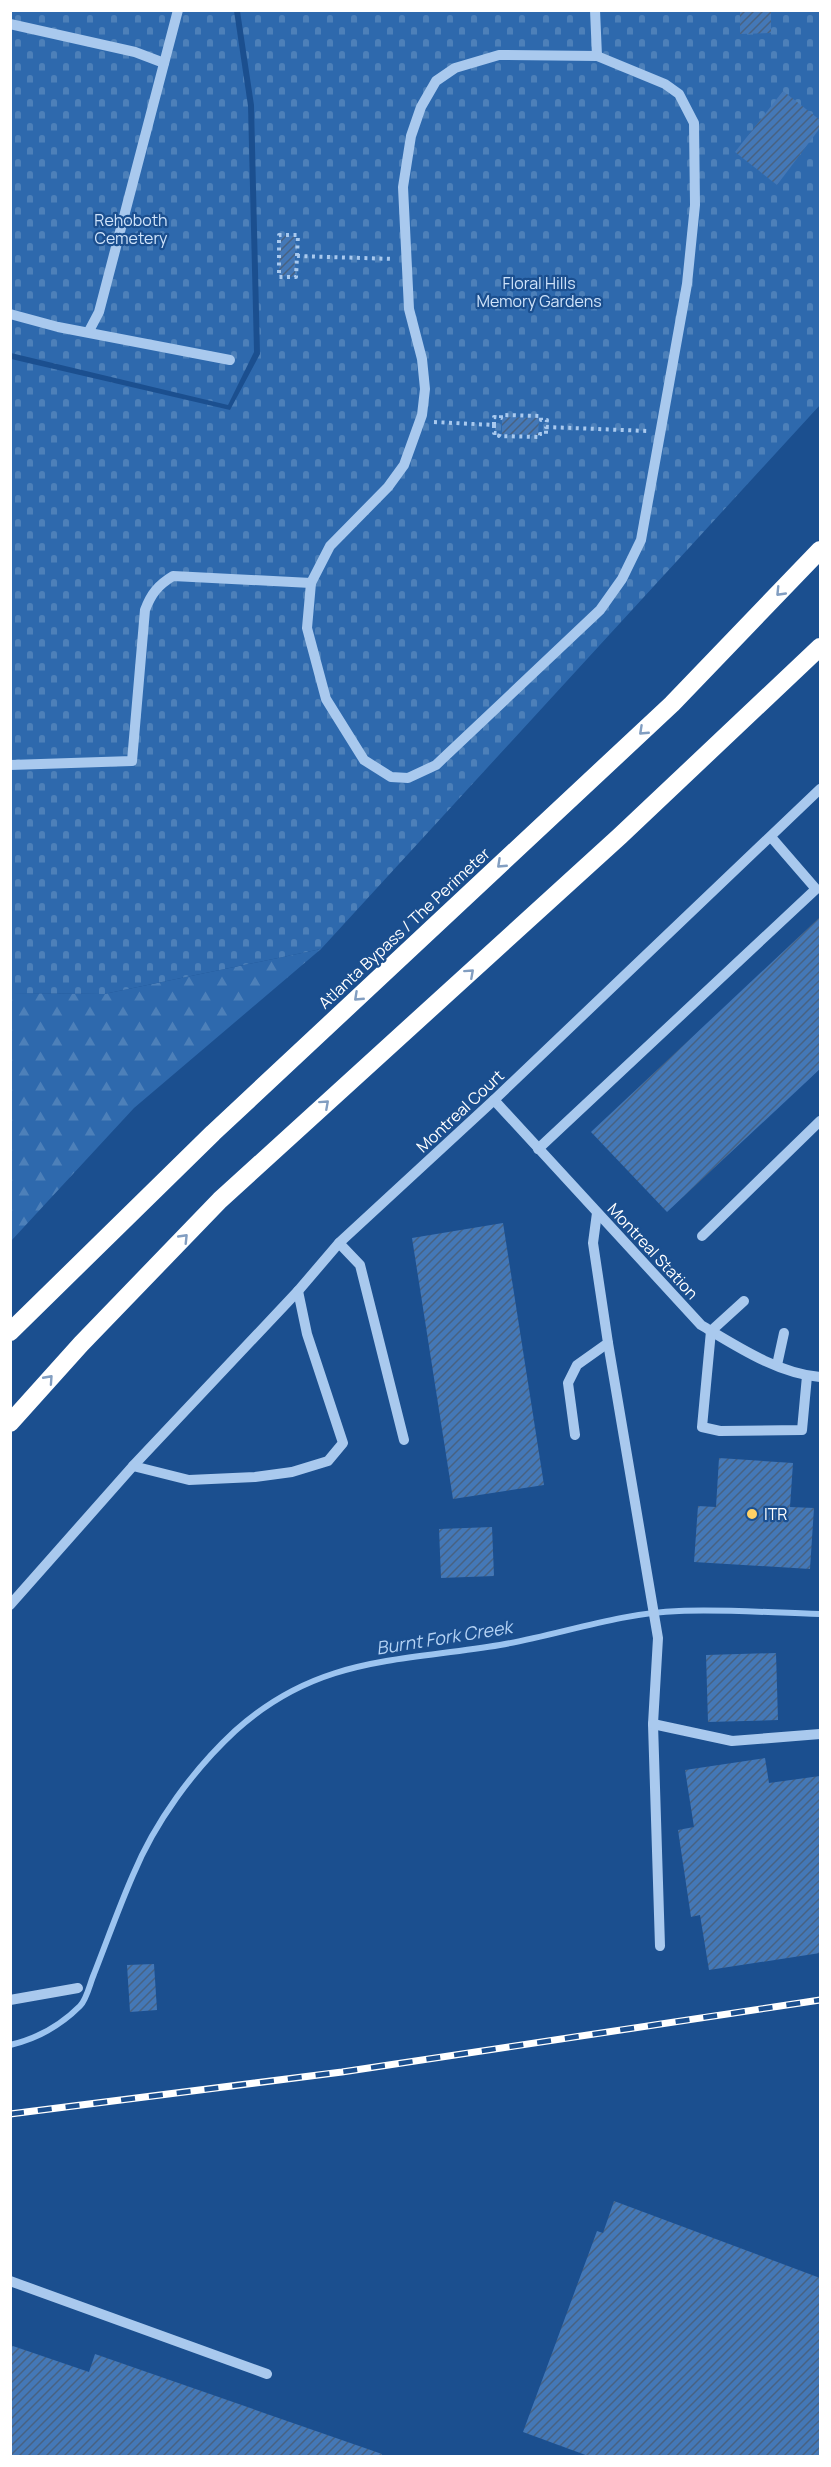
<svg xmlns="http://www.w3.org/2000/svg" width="831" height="2467" font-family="Manrope,sans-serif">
  <defs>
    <pattern id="forest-firs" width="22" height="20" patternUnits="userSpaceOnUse" patternTransform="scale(1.5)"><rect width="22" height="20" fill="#2e69ad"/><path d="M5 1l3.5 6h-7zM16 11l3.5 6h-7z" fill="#4d80b9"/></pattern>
    <pattern id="cemetery-stones" width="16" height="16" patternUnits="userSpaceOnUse" patternTransform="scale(1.5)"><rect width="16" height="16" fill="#2e69ad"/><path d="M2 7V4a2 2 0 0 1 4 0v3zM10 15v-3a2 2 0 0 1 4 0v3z" fill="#4d80b9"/></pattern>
    <pattern id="building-hatch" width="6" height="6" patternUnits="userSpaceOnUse" patternTransform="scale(1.5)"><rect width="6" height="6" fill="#4478b7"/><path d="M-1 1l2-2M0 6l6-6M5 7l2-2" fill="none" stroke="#486282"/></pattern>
  </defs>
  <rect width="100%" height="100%" fill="#1b4f8f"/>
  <!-- forest -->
  <path fill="url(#forest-firs)" d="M321,949L134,1108L11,1241V993L104,994Z"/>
  <!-- cemetery -->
  <g fill="url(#cemetery-stones)">
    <path d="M11,11H234L248,106L254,352L228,405L11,353Z"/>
    <path d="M240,11H820V405L321,949L104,994L11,993V359L230,410L260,354L254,105Z"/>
  </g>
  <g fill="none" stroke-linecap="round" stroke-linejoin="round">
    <!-- stream -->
    <path stroke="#9cc4f0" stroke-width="6" d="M10,2045C36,2039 61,2025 80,2006C87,1999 90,1983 94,1974C107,1941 119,1907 133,1875C155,1822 193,1770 235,1731C318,1656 398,1662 500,1645C559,1635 618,1613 679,1611C726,1609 774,1613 820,1614"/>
  </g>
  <!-- building -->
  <g fill="url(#building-hatch)">
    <path d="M740,10H771V33L740,34Z"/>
    <path d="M783,91L820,120V128L777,185L735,152Z"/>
    <path d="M280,235L295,236V277L279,276Z"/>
    <path d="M502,417L539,418L538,435L502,434Z"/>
    <path d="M820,917V1069L667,1212L591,1132Z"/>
    <path d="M503,1223L544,1485L453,1499L412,1238Z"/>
    <path d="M719,1458L793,1463L790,1507L814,1508L810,1569L694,1562L698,1506L716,1507Z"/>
    <path d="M492,1527L494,1576L441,1578L439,1529Z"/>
    <path d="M776,1653L778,1720L708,1722L706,1655Z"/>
    <path d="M765,1758L769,1783L820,1776V1953L709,1970L700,1915L691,1917L678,1830L694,1827L685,1770Z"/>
    <path d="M154,1964L157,2010L130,2012L127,1965Z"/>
    <path d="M614,2201L820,2278V2457H591L523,2432L597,2231L603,2233Z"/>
    <path d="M10,2345L89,2372L95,2354L382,2454L381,2457H10Z"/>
  </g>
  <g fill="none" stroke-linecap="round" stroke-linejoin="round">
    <!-- path -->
    <g stroke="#a9c9ee" stroke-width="4" stroke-dasharray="3 4.5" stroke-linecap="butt">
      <path d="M297,256L298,235H279V277H296L297,256L394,259"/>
      <path d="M434,422L494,425V417L501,418V415L541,416V420H547L546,427L648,431"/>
      <path d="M494,425V433H500L499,436L540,437V434H546V427"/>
    </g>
    <!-- minor -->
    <g stroke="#a9c9ee" stroke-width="10">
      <path d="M595,10L597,56"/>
      <path d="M10,24L135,52L164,63"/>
      <path d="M499,55L597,56L665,84L679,94L694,123L695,205L687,284L641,540L622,579L600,610L436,765L408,778L391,777L364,760L326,699L307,628L311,583L330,546L388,487L404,465L422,415L425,389L422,359L409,309L403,187L411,136L421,107L436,81L455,68Z"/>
      <path d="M10,314L58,327L230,360"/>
      <path d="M89,331L99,312L178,10"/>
      <path d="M10,765L132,761L145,610C151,594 158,585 173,576L311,583"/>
      <path d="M494,1100L701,1325C738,1347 777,1373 820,1377"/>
      <path d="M538,1149L816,889L771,837"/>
      <path d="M702,1236L820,1121"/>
      <path d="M339,1243L360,1265L404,1440"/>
      <path d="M744,1301L711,1331L702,1427L720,1431L802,1430L807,1376"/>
      <path d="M608,1343L658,1638L653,1724L660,1946"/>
      <path d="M777,1365L784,1333"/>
      <path d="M575,1435L568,1383L577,1365L608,1343L593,1243L597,1213"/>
      <path d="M133,1466L189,1480L255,1477L292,1472L328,1461L343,1443L307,1334L298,1291"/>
      <path d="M10,1605L133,1466L298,1291L339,1243L494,1100L820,789"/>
      <path d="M653,1724L732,1741L820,1734"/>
      <path d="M10,2000L78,1988"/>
      <path d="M10,2281L267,2374"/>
    </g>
    <!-- highway -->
    <g stroke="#fff" stroke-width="18">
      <path d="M10,1332L213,1133L672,704L820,550"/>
      <path d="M10,1423L81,1344L220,1200L620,836L820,647"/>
    </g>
    <!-- rail casing -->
    <g stroke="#fff" stroke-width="7">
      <path id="rail" d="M10,2114L342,2072L820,2000"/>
    </g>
    <!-- rail -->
    <use href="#rail" stroke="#1b4f8f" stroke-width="4.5" stroke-dasharray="14" stroke-linecap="butt"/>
  </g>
  <!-- one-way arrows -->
  <defs><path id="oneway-chevron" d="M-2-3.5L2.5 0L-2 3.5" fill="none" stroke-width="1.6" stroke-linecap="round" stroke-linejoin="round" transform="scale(1.5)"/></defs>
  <g stroke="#829ec1">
    <use href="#oneway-chevron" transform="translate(780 592) rotate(134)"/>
    <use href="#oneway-chevron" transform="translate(643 731) rotate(137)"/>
    <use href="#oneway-chevron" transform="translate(501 864) rotate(137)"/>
    <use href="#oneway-chevron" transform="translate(470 973) rotate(-42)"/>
    <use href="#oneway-chevron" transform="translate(358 997) rotate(137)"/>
    <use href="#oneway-chevron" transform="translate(325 1104) rotate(-42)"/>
    <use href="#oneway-chevron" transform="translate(184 1238) rotate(-46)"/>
    <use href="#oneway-chevron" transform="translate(49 1379) rotate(-48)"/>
  </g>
  <!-- markers -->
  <circle fill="#ffd166" stroke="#1b4f8f" stroke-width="2" cx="752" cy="1514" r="6"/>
  <g text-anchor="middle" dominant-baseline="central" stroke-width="4.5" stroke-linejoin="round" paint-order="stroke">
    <!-- park labels -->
    <g font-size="16" fill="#cfe3fa" stroke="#1b4f8f">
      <text x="131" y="220">Rehoboth<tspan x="131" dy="18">Cemetery</tspan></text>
      <text x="539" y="283">Floral Hills<tspan x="539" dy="18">Memory Gardens</tspan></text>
    </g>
    <!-- street labels -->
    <g font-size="16" fill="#fff" stroke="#1b4f8f">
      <text transform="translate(404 928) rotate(-43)">Atlanta Bypass / The Perimeter</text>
      <text transform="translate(460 1111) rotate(-43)">Montreal Court</text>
      <text transform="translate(653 1251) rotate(47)">Montreal Station</text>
    </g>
    <!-- poi labels -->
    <g font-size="16" fill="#fff" stroke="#1b4f8f" text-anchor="start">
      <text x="764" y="1514">ITR</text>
    </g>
    <!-- water labels -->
    <g font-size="18" font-style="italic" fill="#b5d3f5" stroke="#1b4f8f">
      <text transform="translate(444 1637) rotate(-9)">Burnt Fork Creek</text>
    </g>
  </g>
  <!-- border -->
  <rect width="831" height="2467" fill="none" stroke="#ffffff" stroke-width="24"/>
</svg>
